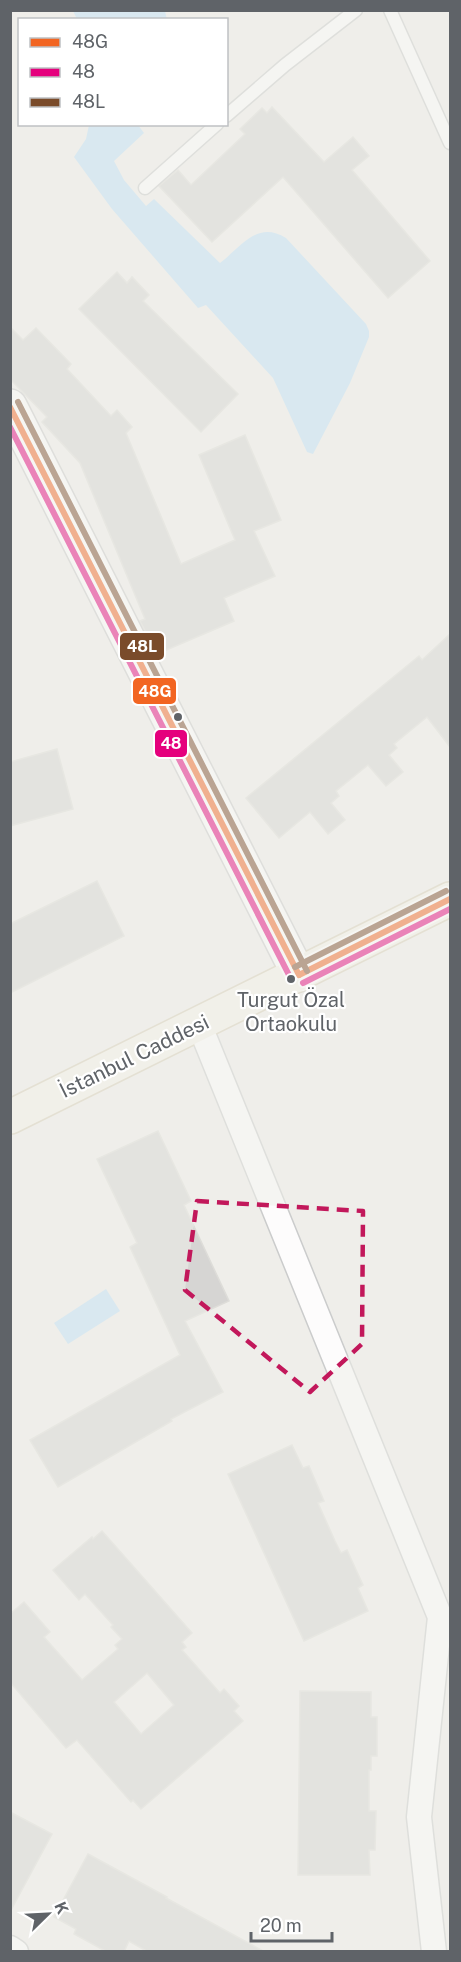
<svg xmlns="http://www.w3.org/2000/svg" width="461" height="1962" font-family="'Public Sans',sans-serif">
  <rect width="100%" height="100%" fill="#efeeea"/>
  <!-- water -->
  <g fill="#bfe0f9">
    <path d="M73,11H165L167,20L77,19Z"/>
    <path d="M89,125H138L144,133L114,161L124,180L146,206L154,199L220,263C241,247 257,220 286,238L366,324L369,331V337L350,383L313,454L307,452L273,378L206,305L198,308L112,209L74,157L86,139Z"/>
    <path d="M106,1289L120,1311L68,1344L54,1323Z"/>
  </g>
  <!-- building -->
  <g fill="#d6d5d3" stroke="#deddd9" stroke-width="1.5" fill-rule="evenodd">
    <path d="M272,107L324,162L353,137L369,156L352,170L430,261L388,298L283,177L212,242L159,186L178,170L191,185L245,134L240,129L262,108L267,113Z"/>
    <path d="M117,272L127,283L132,277L149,295L143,301L238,394L201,432L79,309Z"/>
    <path d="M10,327L23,340L36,328L71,364L67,369L111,416L117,410L132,427L126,433L181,564L235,540L199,455L245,435L281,520L254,531L275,576L224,598L234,621L164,651L161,643L153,646L140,621L145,619L80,463L42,422L47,417L10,379Z"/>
    <path d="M450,634V747L427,717L394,744L397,748L389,755L403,772L386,786L368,765L336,791L339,796L331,803L345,820L328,834L310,812L279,838L246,798L419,656L422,660Z"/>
    <path d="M57,749L73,809L10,826V762Z"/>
    <path d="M97,881L124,936L10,993V924Z"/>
    <path d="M158,1131L191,1201L184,1205L229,1301L185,1321L223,1392L171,1419L172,1421L58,1487L30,1440L180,1355L130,1247L137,1243L97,1159Z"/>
    <path d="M292,1445L303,1468L309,1466L324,1501L318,1503L335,1541L341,1553L347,1550L363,1585L358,1588L368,1611L304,1641L228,1474Z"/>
    <path d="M102,1531L192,1633L182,1642L186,1647L182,1650L220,1693L224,1689L239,1706L234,1711L243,1721L141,1809L133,1800L131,1802L77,1740L66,1748L10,1682V1614L24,1602L50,1632L44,1637L82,1680L118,1649L115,1645L122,1639L111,1627L113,1625L85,1594L79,1600L53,1570L92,1537L93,1539ZM147,1673L174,1705L141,1734L114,1702Z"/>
    <path d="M300,1691L371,1692V1717H377V1756H371V1770H369V1811H376L375,1850H369L370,1875H298Z"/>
    <path d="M10,1812L52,1834L10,1912Z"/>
    <path d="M88,1854L167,1897L166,1898L265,1952H148L129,1941L124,1952H107L74,1934L76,1929L54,1917Z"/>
  </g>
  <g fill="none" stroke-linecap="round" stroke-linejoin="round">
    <!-- lane casing -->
    <g stroke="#cbcccc" stroke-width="15">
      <g id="lane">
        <path d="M390,10L450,143"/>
        <path d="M226,116L285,65L356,10"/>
        <path d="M145,188L217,124"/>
      </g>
    </g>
    <!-- street casing -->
    <g stroke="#cbcccc" stroke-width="27">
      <g id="street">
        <path d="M199,1024L440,1617L419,1817L434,1952"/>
        <path d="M10,1948L16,1952"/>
      </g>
    </g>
    <!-- secondary casing -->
    <g stroke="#cacacb" stroke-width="36">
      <path id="secondary" d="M10,406L299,975"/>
    </g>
    <!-- primary casing -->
    <g stroke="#d7ceb8" stroke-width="36">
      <path id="primary" d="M10,1117L450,899"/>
    </g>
    <!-- lane -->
    <use href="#lane" stroke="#fdfcfc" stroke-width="12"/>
    <!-- street -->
    <use href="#street" stroke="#fdfcfc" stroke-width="24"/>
    <!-- secondary -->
    <use href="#secondary" stroke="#fdfcfc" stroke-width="33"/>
    <!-- primary -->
    <use href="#primary" stroke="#f4f2e9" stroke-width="33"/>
    <!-- bus-1 casing -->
    <g stroke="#fff" stroke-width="10">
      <g id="bus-1">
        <path d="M10,407L299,975"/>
        <path d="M299,975L450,899"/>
      </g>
    </g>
    <!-- bus-2 casing -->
    <g stroke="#fff" stroke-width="10">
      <g id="bus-2">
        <path d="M10,427L291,979"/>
        <path d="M303,983L450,909"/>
      </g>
    </g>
    <!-- bus-3 casing -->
    <g stroke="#fff" stroke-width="10">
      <g id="bus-3">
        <path d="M18,402L307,971"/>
        <path d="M295,967L446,891"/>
      </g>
    </g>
    <!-- bus-1 -->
    <use href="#bus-1" stroke="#f26522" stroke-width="6"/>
    <!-- bus-2 -->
    <use href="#bus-2" stroke="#e5007d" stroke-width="6"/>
    <!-- bus-3 -->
    <use href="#bus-3" stroke="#7a4b2a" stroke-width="6"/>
  </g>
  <!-- marked area -->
  <path d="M0 0H461V1962H0ZM197,1201L363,1211L362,1344L310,1392L185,1290Z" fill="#efeeea" fill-opacity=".55" fill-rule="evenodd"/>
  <path fill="none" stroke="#c2185b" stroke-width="4.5" stroke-dasharray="12 8" stroke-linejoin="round" d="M197,1201L363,1211L362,1344L310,1392L185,1290Z"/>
  <!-- markers -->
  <g fill="#5f6368" stroke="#fff" stroke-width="2">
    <circle cx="178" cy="717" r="5"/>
    <circle cx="291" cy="979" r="5"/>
  </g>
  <g text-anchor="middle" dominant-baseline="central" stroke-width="4.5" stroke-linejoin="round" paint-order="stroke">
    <!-- bus labels -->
    <g font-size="20" fill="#5f6368" stroke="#fff">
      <text x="291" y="1000">Turgut Özal<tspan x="291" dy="24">Ortaokulu</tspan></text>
    </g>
    <!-- street labels -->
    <g font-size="21" fill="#5f6368" stroke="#fff">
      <text transform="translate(134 1056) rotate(-26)">İstanbul Caddesi</text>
    </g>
  </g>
  <g stroke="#fff" stroke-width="2">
    <rect x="119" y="632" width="46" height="29" rx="6" fill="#7a4b2a"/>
    <rect x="132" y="677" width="45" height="28" rx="6" fill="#f26522"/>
    <rect x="154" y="729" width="34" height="29" rx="6" fill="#e5007d"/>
  </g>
  <g font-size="16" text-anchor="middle" font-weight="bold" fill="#fff">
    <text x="142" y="652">48L</text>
    <text x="155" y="697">48G</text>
    <text x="171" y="749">48</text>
  </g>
  <!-- border -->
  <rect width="461" height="1962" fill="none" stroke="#5f6368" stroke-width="24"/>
  <!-- legend -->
  <rect x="18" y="18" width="210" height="108" fill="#ffffff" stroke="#bfc1c3" stroke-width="1.5"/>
  <rect x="30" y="38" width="30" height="9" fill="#f26522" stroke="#bfc1c3" stroke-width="1.5"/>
  <text x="72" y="48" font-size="18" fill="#5f6368">48G</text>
  <rect x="30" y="68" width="30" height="9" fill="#e5007d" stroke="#bfc1c3" stroke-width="1.5"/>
  <text x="72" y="78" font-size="18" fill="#5f6368">48</text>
  <rect x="30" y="98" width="30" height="9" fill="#7a4b2a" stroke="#bfc1c3" stroke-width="1.5"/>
  <text x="72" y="108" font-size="18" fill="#5f6368">48L</text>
  <!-- north arrow -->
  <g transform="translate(48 1914) rotate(66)" stroke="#ffffff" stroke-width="4.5" paint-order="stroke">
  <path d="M0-4.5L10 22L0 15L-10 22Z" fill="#5f6368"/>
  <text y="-9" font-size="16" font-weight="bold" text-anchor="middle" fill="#5f6368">K</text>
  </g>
  <!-- scale -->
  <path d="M251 1932v9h81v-9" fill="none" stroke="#5f6368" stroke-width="3"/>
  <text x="260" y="1932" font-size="18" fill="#5f6368" stroke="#ffffff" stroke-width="4.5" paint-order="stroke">20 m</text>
</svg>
